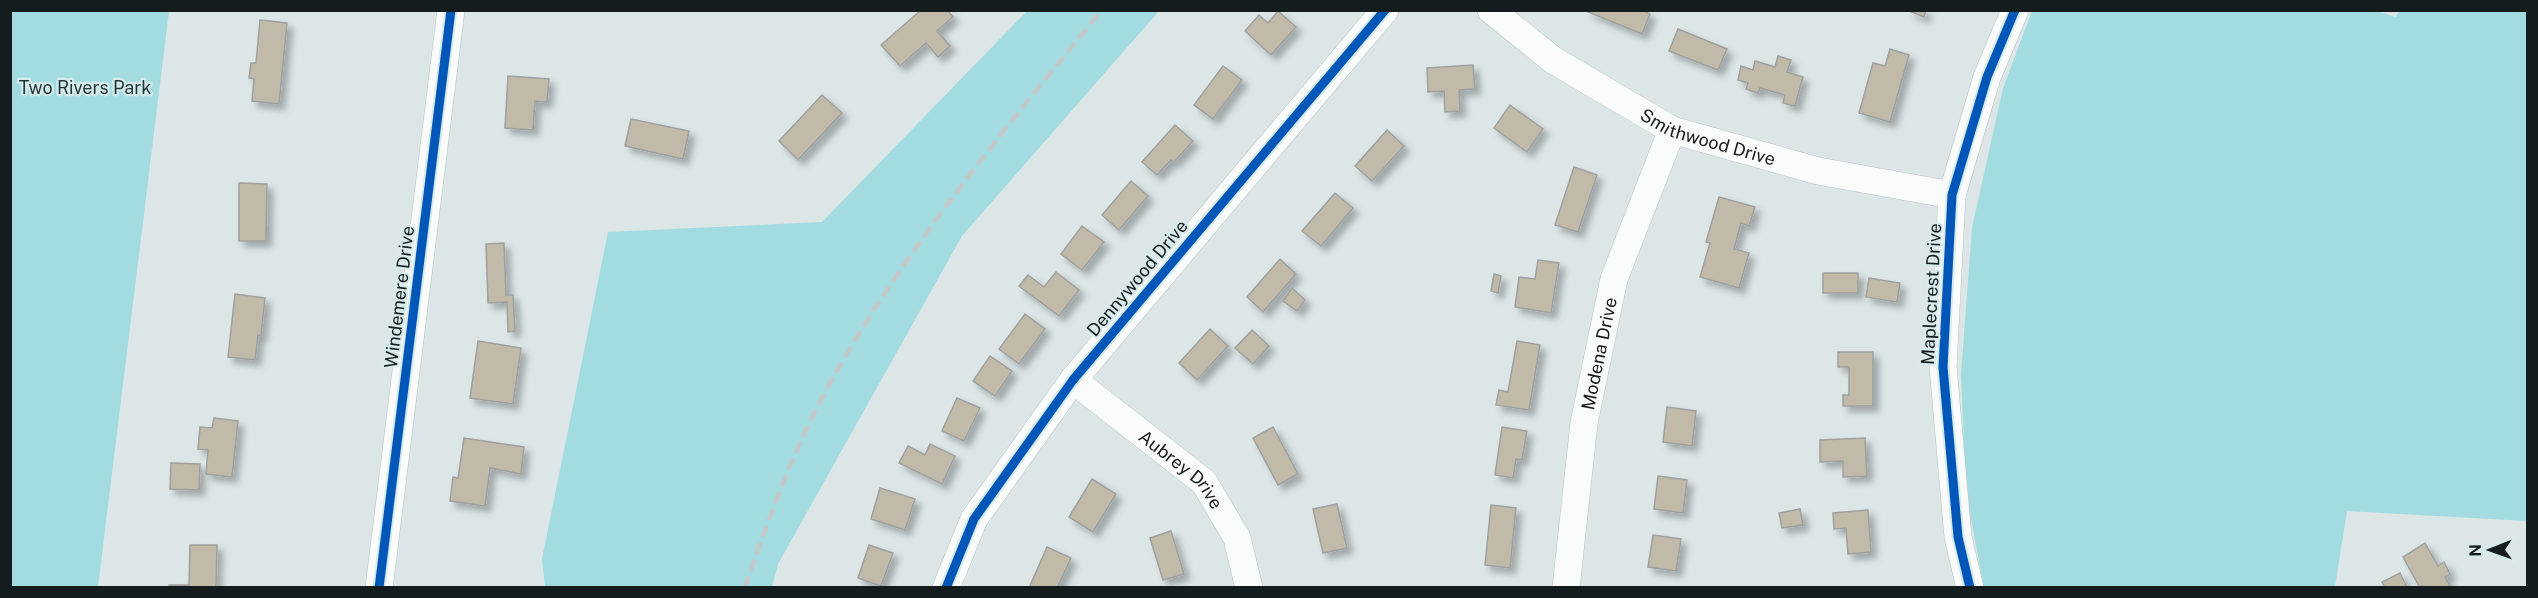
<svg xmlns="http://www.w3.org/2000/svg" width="2538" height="598" font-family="'Public Sans',sans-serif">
  <defs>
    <filter id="shadow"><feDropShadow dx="5.5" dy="5.5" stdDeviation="3" flood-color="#0004"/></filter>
  </defs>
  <rect width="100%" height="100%" fill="#dce6e7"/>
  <!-- green -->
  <g fill="#a3dce0">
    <path d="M2373,10L2396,17L2399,11H2527V521L2347,511L2335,587L1984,588L1966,492L1961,374L1972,228L2003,88L2032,11Z"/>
    <path d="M10,11H169L98,587H11Z"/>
    <path d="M1027,11H1159L962,236L778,564L772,587H545L542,559L608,232L822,222Z"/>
  </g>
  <!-- building -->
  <g fill="#c1baa9" stroke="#9ea19f" stroke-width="1.5" filter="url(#shadow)">
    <path d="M921,10H947L953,17L937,31L950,46L938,57L926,43L900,66L881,45Z"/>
    <path d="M1642,10L1650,14L1642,34L1586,11Z"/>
    <path d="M1907,10H1926L1924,17Z"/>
    <path d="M1278,11L1296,27L1271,55L1245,31L1259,15L1268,23Z"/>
    <path d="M260,20L287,23L279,104L252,101L254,79L249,78L251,63H256Z"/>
    <path d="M1678,29L1727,49L1718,70L1669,51Z"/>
    <path d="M1890,49L1909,55L1890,122L1859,113L1873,63L1885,66Z"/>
    <path d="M1778,56L1791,60L1787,72L1803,77L1795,106L1783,103L1785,95L1760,88L1758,93L1746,89L1748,83L1738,80L1741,66L1753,70L1755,61L1775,67Z"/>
    <path d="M1473,65L1475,89L1459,90L1460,111L1445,112L1444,91L1428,92L1427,68Z"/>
    <path d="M1223,66L1242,80L1213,119L1194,105Z"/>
    <path d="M508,76L549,79L547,102L535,101L533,130L505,128Z"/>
    <path d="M822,95L842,113L798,160L779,141Z"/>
    <path d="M1510,105L1543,129L1527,152L1494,128Z"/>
    <path d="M631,119L689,131L683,159L625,146Z"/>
    <path d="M1175,125L1193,141L1174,162L1171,160L1157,175L1142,162Z"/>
    <path d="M1387,130L1404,146L1372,181L1355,166Z"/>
    <path d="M1574,167L1597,175L1578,232L1555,225Z"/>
    <path d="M1131,181L1148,196L1119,230L1102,215Z"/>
    <path d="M239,183L267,184L266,241H239Z"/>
    <path d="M1335,193L1353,208L1321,246L1302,231Z"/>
    <path d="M1719,197L1755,207L1749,226L1741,223L1734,249L1749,253L1739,288L1700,277L1710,243L1706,242Z"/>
    <path d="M1082,226L1104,242L1082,270L1061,254Z"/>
    <path d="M504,243L506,295H513L515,331L508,332L507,302L488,303L486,244Z"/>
    <path d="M1280,259L1296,274L1263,312L1247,297Z"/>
    <path d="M1538,260L1559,263L1551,313L1515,307L1519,277L1535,279Z"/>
    <path d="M1056,272L1079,290L1059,316L1019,286L1028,275L1044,287Z"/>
    <rect x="1823" y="273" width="35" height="20"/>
    <path d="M1494,274L1501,276L1498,293L1491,291Z"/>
    <path d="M1869,278L1900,283L1897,302L1866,297Z"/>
    <path d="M1292,288L1305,300L1297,311L1283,301Z"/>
    <path d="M235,294L265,298L261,336L258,335L255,360L228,357Z"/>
    <path d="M1025,314L1045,329L1019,364L999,349Z"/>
    <path d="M1210,329L1228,346L1197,380L1179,363Z"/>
    <path d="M1252,330L1269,346L1253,364L1235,348Z"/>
    <path d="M478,341L521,348L513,404L470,398Z"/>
    <path d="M1517,341L1540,345L1529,410L1496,405L1499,390L1508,392Z"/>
    <path d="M1838,352H1873V406H1843V395H1849V367H1838Z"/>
    <path d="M990,356L1012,371L995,396L973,381Z"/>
    <path d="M957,398L980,408L964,441L942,431Z"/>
    <path d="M1667,407L1696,411L1692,446L1663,442Z"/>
    <path d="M214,418L238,421L232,477L206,474L208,450L198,449L200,427L212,428Z"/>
    <path d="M1273,427L1298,474L1278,485L1253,438Z"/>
    <path d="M1502,427L1527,431L1522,460L1516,459L1513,478L1495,475Z"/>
    <path d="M464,438L524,447L521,474L490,468L485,506L450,501L453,477L458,478Z"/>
    <path d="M1865,438L1867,476L1843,477V461L1820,462V440Z"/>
    <path d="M930,444L955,456L942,484L899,463L908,446L925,455Z"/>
    <path d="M171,463L200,464L199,490L170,489Z"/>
    <path d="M1658,476L1687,480L1683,513L1654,509Z"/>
    <path d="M1092,479L1116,494L1093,532L1069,517Z"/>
    <path d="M880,488L915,499L905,530L871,519Z"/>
    <path d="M1337,504L1347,548L1323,553L1313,509Z"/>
    <path d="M1491,505L1516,508L1510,568L1485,565Z"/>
    <path d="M1800,509L1803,525L1782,528L1779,513Z"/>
    <path d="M1868,510L1871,552L1848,554L1846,528L1834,529L1833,513Z"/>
    <path d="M1171,531L1184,574L1163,580L1150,538Z"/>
    <path d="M1653,535L1681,539L1676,571L1648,567Z"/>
    <path d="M2425,543L2438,566L2444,562L2450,574L2445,577L2451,588H2420L2403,557Z"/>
    <path d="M190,545H217L216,588H169V585H189Z"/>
    <path d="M869,545L893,553L881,586L858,578Z"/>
    <path d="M1047,547L1071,558L1057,588H1029Z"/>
    <path d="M2400,573L2407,588H2385L2382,582Z"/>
  </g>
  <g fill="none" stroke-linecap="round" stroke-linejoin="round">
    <!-- minor casing -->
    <g stroke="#bac1c2" stroke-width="28">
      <g id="minor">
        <path id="s1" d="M1491,10L1553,60L1672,130L1818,171L1952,195"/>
        <path id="s2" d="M1073,380L1204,482L1237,538L1249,588"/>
        <path d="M379,588L451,10"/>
        <path d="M946,588L974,519L1073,380L1385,10"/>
        <path id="s3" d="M1566,588L1584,423L1614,279L1672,130"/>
        <path d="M1970,588L1958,537L1943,367L1952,195L1987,77L2015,10"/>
      </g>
    </g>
    <!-- minor -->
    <use href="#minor" stroke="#fafbfb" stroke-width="27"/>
    <!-- rail -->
    <path stroke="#c5c8c8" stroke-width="4.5" stroke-dasharray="12 6" stroke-linecap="butt" d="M745,588C771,510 800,432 842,362C916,236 1009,123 1102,10"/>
    <!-- cycleway casing -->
    <g stroke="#d7eaec" stroke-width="13">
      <g id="cycleway">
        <path d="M379,588L451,10"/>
        <path d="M946,588L974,519L1073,380L1385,10"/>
        <path d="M1970,588L1958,537L1943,367L1952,195L1987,77L2015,10"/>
      </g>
    </g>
    <!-- cycleway -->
    <use href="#cycleway" stroke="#0057b8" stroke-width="9"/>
  </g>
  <g text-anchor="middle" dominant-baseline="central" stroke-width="4.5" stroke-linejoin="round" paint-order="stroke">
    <!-- park labels -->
    <g font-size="18" fill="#1d3638" stroke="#d7eaec">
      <text x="85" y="87">Two Rivers Park</text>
    </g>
    <!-- street labels -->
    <g font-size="18" fill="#151c1d" stroke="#d7eaec">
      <text stroke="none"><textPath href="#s1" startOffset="254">Smithwood Drive</textPath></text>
      <text transform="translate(1137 278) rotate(-50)">Dennywood Drive</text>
      <text transform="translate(1931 294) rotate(-87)">Maplecrest Drive</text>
      <text transform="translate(399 297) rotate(-83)">Windemere Drive</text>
      <text stroke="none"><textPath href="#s3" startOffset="237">Modena Drive</textPath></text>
      <text stroke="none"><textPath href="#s2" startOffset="141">Aubrey Drive</textPath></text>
    </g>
  </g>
  <!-- border -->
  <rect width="2538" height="598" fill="none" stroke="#151c1d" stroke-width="24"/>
  <!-- north arrow -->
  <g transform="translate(2490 550) rotate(269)" stroke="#d7eaec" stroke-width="4.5" paint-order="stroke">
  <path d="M0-4.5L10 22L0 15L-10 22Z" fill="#151c1d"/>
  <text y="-9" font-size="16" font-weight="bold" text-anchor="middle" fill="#151c1d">N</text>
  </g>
</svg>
